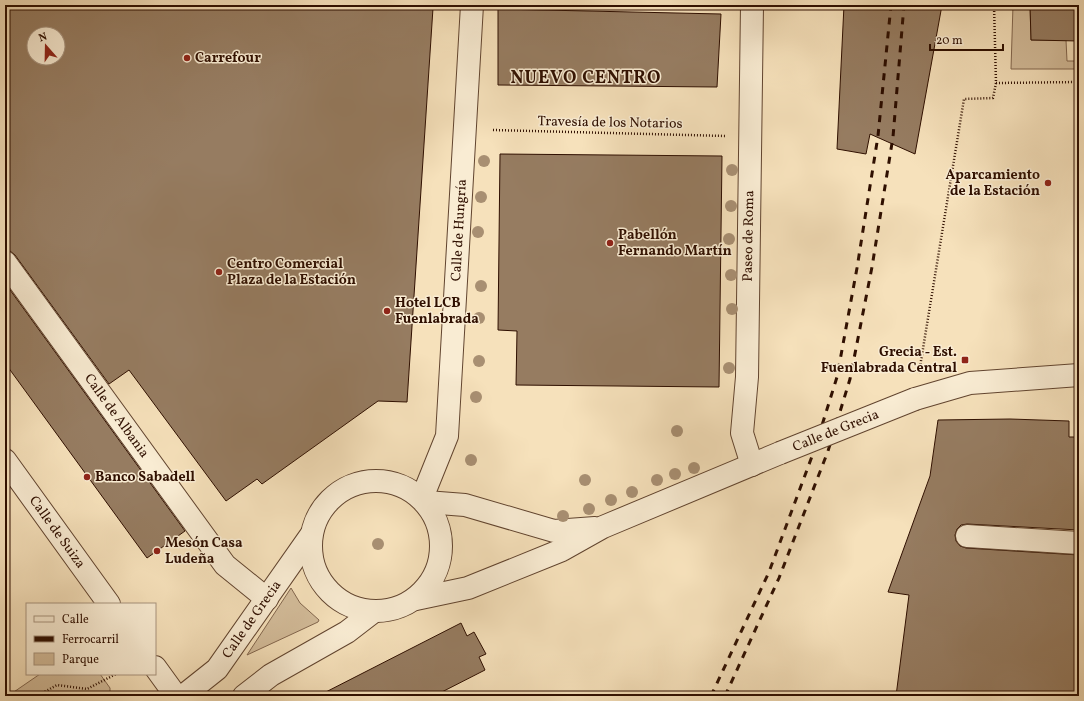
<svg xmlns="http://www.w3.org/2000/svg" width="1084" height="701" font-family="Vollkorn,serif">
  <rect width="100%" height="100%" fill="#f6e1bb"/>
  <filter id="stains"><feTurbulence type="fractalNoise" baseFrequency=".005" numOctaves="4"/><feColorMatrix values="0 0 0 0 .2 0 0 0 0 .09 0 0 0 0 .02 0 0 0 .5 -.17"/></filter>
  <radialGradient id="worn" r=".72"><stop offset=".6" stop-color="#630" stop-opacity="0"/><stop offset="1" stop-color="#630" stop-opacity=".3"/></radialGradient>
  <!-- green -->
  <g fill="#d4bd9b" stroke="#82664e">
    <path d="M1013,5H1030L1031,40H1066L1067,61H1079V69H1011Z"/>
    <path d="M291,588L300,603L319,620L318,622L247,655Z"/>
    <path d="M40,674H100L110,688V696H8Z"/>
  </g>
  <!-- building -->
  <g fill="#967c61" stroke="#2f0f00" fill-rule="evenodd">
    <path d="M5,5H386L433,8L407,402L378,401L262,484L257,479L226,501L129,370L109,384L15,255L10,251L5,250ZM34,34H58V58H34Z"/>
    <path d="M844,5H942L915,154L870,134L866,154L837,149Z"/>
    <path d="M1030,5H1079V41L1031,40Z"/>
    <path d="M498,9L721,14L717,87L498,85Z"/>
    <path d="M500,154L722,156L719,387L516,385L517,331L498,330Z"/>
    <path d="M5,283L185,531L147,558L5,363Z"/>
    <path d="M1010,419L1069,421V437H1079V530L967,524L961,525L957,529L955,535L956,541L960,546L966,548L1079,555V696H896L909,595L888,592L930,476L938,420Z"/>
    <path d="M461,623L467,636L474,632L486,654L479,657L485,670L434,696H318Z"/>
  </g>
  <g fill="none" stroke-linecap="round" stroke-linejoin="round">
    <!-- minor casing -->
    <g stroke="#61442f" stroke-width="24">
      <g id="minor">
        <path d="M752,5L747,377L742,433L752,465"/>
        <path id="s1" d="M5,262L225,565L267,599"/>
        <path d="M915,399L970,383L1079,375"/>
        <path id="s2" d="M5,460L109,604"/>
        <circle cx="376" cy="546" r="65"/>
        <path id="s3" d="M422,498L447,436L472,5"/>
        <path d="M426,502L465,505L554,531L595,528"/>
        <path d="M967,536L1079,543"/>
        <path d="M416,599L468,588L562,550L603,527L780,453"/>
        <path d="M155,667L176,696"/>
        <path id="s4" d="M183,696L217,669L311,535"/>
        <path d="M244,696L271,675L347,632L373,612"/>
      </g>
    </g>
    <!-- path -->
    <g stroke="#2f0f00" stroke-width="2.5" stroke-dasharray="1 2" stroke-linecap="butt">
      <path d="M994,5L996,83L1079,82"/>
      <path d="M493,130L726,136"/>
      <path d="M919,373L964,99L993,98L996,83"/>
      <path d="M37,696L57,685L87,689L116,674"/>
    </g>
    <!-- minor -->
    <use href="#minor" stroke="#f9ecd3" stroke-width="22"/>
    <!-- rail -->
    <g stroke="#2f0f00" stroke-width="3" stroke-dasharray="7 7" stroke-linecap="butt">
      <path d="M711,696L769,572L814,451L837,377L857,268L878,136L891,5"/>
      <path d="M725,696L779,578L828,451L850,379L872,267L893,137L904,5"/>
    </g>
    <!-- minor-bridge casing -->
    <g stroke="#61442f" stroke-width="24" stroke-linecap="butt">
      <g id="minor-bridge">
        <path id="s5" d="M780,453L915,399"/>
      </g>
    </g>
    <!-- minor-bridge -->
    <use href="#minor-bridge" stroke="#f9ecd3" stroke-width="22"/>
  </g>
  <!-- trees -->
  <g fill="#a88f72">
    <circle cx="484" cy="161" r="6"/>
    <circle cx="732" cy="170" r="6"/>
    <circle cx="481" cy="197" r="6"/>
    <circle cx="731" cy="206" r="6"/>
    <circle cx="478" cy="232" r="6"/>
    <circle cx="729" cy="239" r="6"/>
    <circle cx="731" cy="275" r="6"/>
    <circle cx="481" cy="286" r="6"/>
    <circle cx="732" cy="309" r="6"/>
    <circle cx="479" cy="318" r="6"/>
    <circle cx="479" cy="361" r="6"/>
    <circle cx="729" cy="368" r="6"/>
    <circle cx="476" cy="397" r="6"/>
    <circle cx="677" cy="431" r="6"/>
    <circle cx="471" cy="460" r="6"/>
    <circle cx="694" cy="468" r="6"/>
    <circle cx="675" cy="474" r="6"/>
    <circle cx="585" cy="480" r="6"/>
    <circle cx="657" cy="480" r="6"/>
    <circle cx="632" cy="492" r="6"/>
    <circle cx="611" cy="500" r="6"/>
    <circle cx="589" cy="509" r="6"/>
    <circle cx="563" cy="516" r="6"/>
    <circle cx="378" cy="544" r="6"/>
  </g>
  <!-- markers -->
  <g fill="#8f2418" stroke="#f9ecd3" stroke-width="1.5">
    <circle cx="187" cy="58" r="4"/>
    <circle cx="1048" cy="183" r="4"/>
    <circle cx="610" cy="243" r="4"/>
    <circle cx="219" cy="272" r="4"/>
    <circle cx="387" cy="311" r="4"/>
    <rect x="961" y="356" width="8" height="8" rx="2"/>
    <circle cx="87" cy="477" r="4"/>
    <circle cx="157" cy="551" r="4"/>
  </g>
  <g text-anchor="middle" dominant-baseline="central" stroke-width="3" stroke-linejoin="round" paint-order="stroke">
    <!-- poi labels -->
    <g font-size="14" font-weight="bold" fill="#2f0f00" stroke="#f9ecd3" text-anchor="start">
      <text x="195" y="58">Carrefour</text>
      <text x="1040" y="175" text-anchor="end">Aparcamiento<tspan x="1040" dy="16">de la Estación</tspan></text>
      <text x="618" y="235">Pabellón<tspan x="618" dy="16">Fernando Martín</tspan></text>
      <text x="227" y="264">Centro Comercial<tspan x="227" dy="16">Plaza de la Estación</tspan></text>
      <text x="395" y="303">Hotel LCB<tspan x="395" dy="16">Fuenlabrada</tspan></text>
      <text x="957" y="352" text-anchor="end">Grecia - Est.<tspan x="957" dy="16">Fuenlabrada Central</tspan></text>
      <text x="95" y="477">Banco Sabadell</text>
      <text x="165" y="543">Mesón Casa<tspan x="165" dy="16">Ludeña</tspan></text>
    </g>
    <!-- street labels -->
    <g font-size="14" fill="#2f0f00" stroke="#f9ecd3">
      <text transform="translate(610 123) rotate(1)">Travesía de los Notarios</text>
      <text stroke="none"><textPath href="#s3" startOffset="273">Calle de Hungría</textPath></text>
      <text transform="translate(749 236) rotate(-89)">Paseo de Roma</text>
      <text stroke="none"><textPath href="#s1" startOffset="190">Calle de Albania</textPath></text>
      <text stroke="none"><textPath href="#s5" startOffset="60">Calle de Grecia</textPath></text>
      <text stroke="none"><textPath href="#s2" startOffset="89">Calle de Suiza</textPath></text>
      <text stroke="none"><textPath href="#s4" startOffset="104">Calle de Grecia</textPath></text>
    </g>
    <!-- district labels -->
    <g font-size="18" font-weight="bold" letter-spacing="1" fill="#2f0f00" stroke="#f9ecd3">
      <text x="586" y="78">NUEVO CENTRO</text>
    </g>
  </g>
  <!-- margin -->
  <rect width="1084" height="701" fill="none" stroke="#f6e1bb" stroke-width="20"/>
  <rect x="6" y="6" width="1072" height="689" fill="none" stroke="#2f0f00" stroke-width="2"/>
  <rect x="10" y="10" width="1064" height="681" fill="none" stroke="#2f0f00"/>
  <!-- legend -->
  <rect x="26" y="603" width="130" height="72" fill="#f9ecd3" stroke="#a8947f"/>
  <rect x="34" y="616" width="20" height="6" fill="#f9ecd3" stroke="#a8947f"/>
  <text x="62" y="623" font-size="12" fill="#2f0f00">Calle</text>
  <rect x="34" y="636" width="20" height="6" fill="#2f0f00" stroke="#a8947f"/>
  <text x="62" y="643" font-size="12" fill="#2f0f00">Ferrocarril</text>
  <rect x="34" y="653" width="20" height="12" fill="#d4bd9b" stroke="#a8947f"/>
  <text x="62" y="663" font-size="12" fill="#2f0f00">Parque</text>
  <!-- north arrow -->
  <g transform="translate(46 46) rotate(340)"><circle r="19" fill="#f9ecd3" stroke="#a8947f"/>
  <path d="M0-3L7 15L0 10L-7 15Z" fill="#8f2418"/>
  <text y="-6" font-size="11" font-weight="bold" text-anchor="middle" fill="#2f0f00">N</text>
  </g>
  <!-- scale -->
  <path d="M930 44v6h73v-6" fill="none" stroke="#2f0f00" stroke-width="2"/>
  <text x="936" y="44" font-size="12" fill="#2f0f00" stroke="#f9ecd3" stroke-width="3" paint-order="stroke">20 m</text>
  <rect width="100%" height="100%" filter="url(#stains)"/>
  <rect width="100%" height="100%" fill="url(#worn)"/>
</svg>
